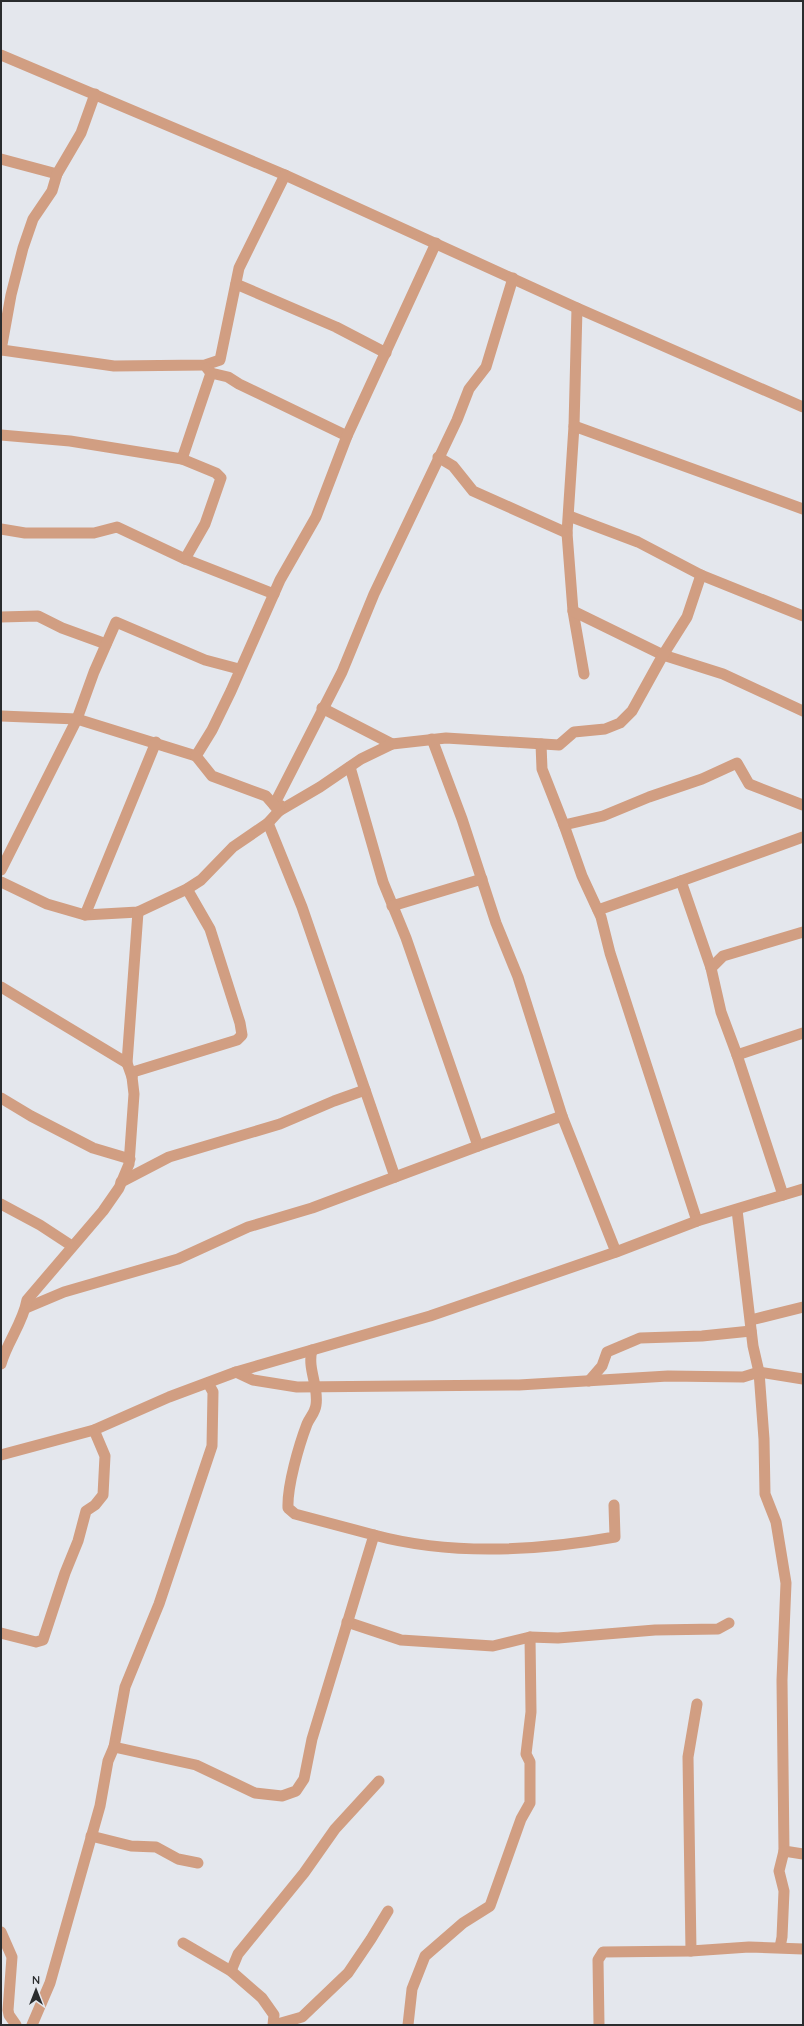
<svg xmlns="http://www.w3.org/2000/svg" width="804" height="2026" font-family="Quicksand,sans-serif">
  <rect width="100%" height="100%" fill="#e4e7ed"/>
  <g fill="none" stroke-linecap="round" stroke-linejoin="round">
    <!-- minor -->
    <g stroke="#d19e82" stroke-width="11">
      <path d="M1,55L285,175L577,308L803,407"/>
      <path d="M1,159L57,174"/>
      <path d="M236,284L336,327L386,353"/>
      <path d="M577,308L574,426L567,533L573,611L584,674"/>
      <path d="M1,350L11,295L23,248L33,219L52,191L57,174L81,133L95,94"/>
      <path d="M2,350L114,366L205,365L220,360L239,268L285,175"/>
      <path d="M207,368L211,373L228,377L239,384L347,436"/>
      <path d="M574,426L803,509"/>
      <path d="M1,435L70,441L182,459L211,373"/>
      <path d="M438,457L453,466L473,491L567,533"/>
      <path d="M569,516L638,542L701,575L803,616"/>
      <path d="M1,529L25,533H94L117,527L185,559L205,524L221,478L216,473L182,459"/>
      <path d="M185,559L274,594"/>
      <path d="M573,611L663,655L723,674L803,711"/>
      <path d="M1,617L38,616L62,628L106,644"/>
      <path d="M322,708L392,744"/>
      <path d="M1,716L77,719L196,756"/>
      <path d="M432,739L462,819L496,923L518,977L562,1116"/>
      <path d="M156,742L85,915L138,912L187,889L201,880L233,847L268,823L279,811L320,787L361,759L392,744L446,738L559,745L574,732L605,729L620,723L632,711L663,655L687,617L701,575"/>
      <path d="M541,744L542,769L564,825L603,816L649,797L702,779L737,763L749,784L803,805"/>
      <path d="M350,767L383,882L406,938L478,1146L562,1116L616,1252"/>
      <path d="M280,805H274L342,672L374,594L457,420L469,389L486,367L513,278"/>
      <path d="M279,811L266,796L212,776L196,756L212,730L231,691L280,580L316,517L347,436L436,243"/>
      <path d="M268,823L302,907L395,1177"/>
      <path d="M564,825L582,876L601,917L610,953L697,1221"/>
      <path d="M1,870L77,719L94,672L116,622L205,660L239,669"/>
      <path d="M1,882L47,904L85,915"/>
      <path d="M392,906L482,879"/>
      <path d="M598,910L681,881"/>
      <path d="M711,968L681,881L803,837"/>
      <path d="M1,987L127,1063"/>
      <path d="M737,1055L803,1033"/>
      <path d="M132,1077L133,1072L237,1040L242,1035L240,1023L210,929L187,889"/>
      <path d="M1,1098L31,1116L93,1148L130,1159"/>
      <path d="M121,1182L169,1157L280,1124L334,1101L365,1090"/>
      <path d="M783,1195L737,1055L721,1012L711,968L723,956L803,932"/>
      <path d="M1,1204L40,1225L72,1246"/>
      <path d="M737,1210L753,1346L759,1372L764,1439L765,1494L776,1522L786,1583L782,1680L784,1851L803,1854"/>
      <path d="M26,1308L64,1292L178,1259L248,1227L312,1208L478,1146"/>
      <path d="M751,1320L803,1307"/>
      <path d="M1,1364C7,1342 23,1323 27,1300L103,1211L119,1188L129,1164L134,1094L132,1077L127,1063L138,912"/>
      <path d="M236,1372L253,1380L297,1387L519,1385L668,1376L743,1377L759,1372L803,1379"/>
      <path d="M589,1381L602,1366L607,1352L640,1338L702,1336L751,1331"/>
      <path d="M1,1455L94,1430L169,1397L236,1372L430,1316L616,1252L697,1221L803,1189"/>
      <path d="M374,1535C452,1556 537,1551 615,1537L614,1505"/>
      <path d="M347,1622L401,1640L493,1646L530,1637L558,1638L655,1630L718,1629L729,1623"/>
      <path d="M1,1633L36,1642L43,1640L65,1573L78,1541L86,1511L95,1505L103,1495L105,1456L94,1430"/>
      <path d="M114,1747L125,1687L159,1604L212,1446L213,1392L208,1383"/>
      <path d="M91,1836L131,1846L156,1847L178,1859L198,1863"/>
      <path d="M1,1932L12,1957L8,2010L9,2015L16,2025"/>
      <path d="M183,1943L231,1971L262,1998L274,2015L273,2025"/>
      <path d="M780,1947L782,1937L784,1891L779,1871L784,1851"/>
      <path d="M691,1951L688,1757L697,1704"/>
      <path d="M231,1971L238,1954L304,1873L335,1829L379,1781"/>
      <path d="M32,2025L50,1983L100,1806L108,1761L114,1747L196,1765L255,1793L282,1796L296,1791L304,1779L312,1739L374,1535L295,1514L288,1508C287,1486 299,1445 307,1424C310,1417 315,1413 316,1405C319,1386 307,1369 312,1350"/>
      <path d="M274,2025L302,2017L348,1973L371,1939L388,1911"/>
      <path d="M408,2025L412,1989L425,1956L463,1923L490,1906L521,1819L530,1803V1762L526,1754L531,1712L530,1637"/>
      <path d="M599,2025L598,1960L603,1952L691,1951L749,1947L803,1949"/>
    </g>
  </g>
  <!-- border -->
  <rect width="804" height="2026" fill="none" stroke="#2a2c2e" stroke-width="4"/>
  <!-- north arrow -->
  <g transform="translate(36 1990)" stroke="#e4e7ed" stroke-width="3" paint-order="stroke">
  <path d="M0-3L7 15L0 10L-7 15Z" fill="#2a2c2e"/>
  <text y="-6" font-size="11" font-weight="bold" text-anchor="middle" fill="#2a2c2e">N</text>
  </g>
</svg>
